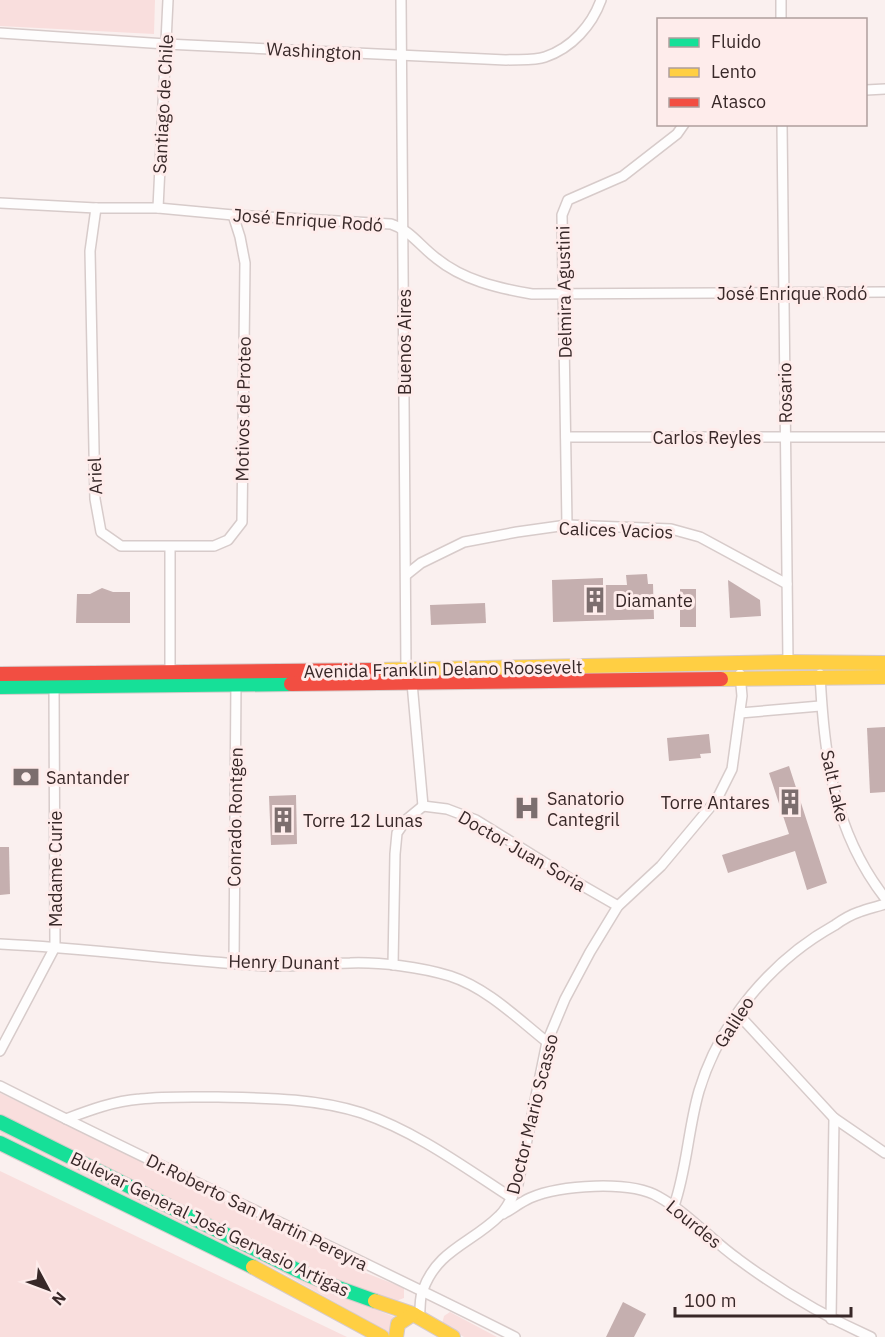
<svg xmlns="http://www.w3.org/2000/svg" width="885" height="1337" font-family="'IBM Plex Sans',sans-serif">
  <rect width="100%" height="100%" fill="#faf0ef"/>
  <!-- green -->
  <g fill="#f9dedd">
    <path d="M0,0H155L154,34L0,26Z"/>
    <path d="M0,1093L160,1170L356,1269L404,1288V1298L396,1301L336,1280L303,1264L0,1116Z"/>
    <path d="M0,1130L282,1270L329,1291L397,1318L391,1326L389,1335L347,1309L281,1272L0,1134Z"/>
    <path d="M0,1171L347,1337H0Z"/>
    <path d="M450,1312L497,1337H464L442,1324L444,1316Z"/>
  </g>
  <!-- building -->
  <g fill="#c5afaf">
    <path d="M647,574L648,584H653L654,619L553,622L552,580L603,578V585H627L626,575Z"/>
    <path d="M728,580L760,600L761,616L730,618Z"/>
    <path d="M102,588L113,592H130V623H76L77,594H90Z"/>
    <rect x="680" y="589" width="16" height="38"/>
    <path d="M485,603L486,623L431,625L430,605Z"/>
    <path d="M885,727V792L870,793L867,728Z"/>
    <path d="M709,734L711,753L700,754L701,758L669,761L667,738Z"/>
    <path d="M789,766L827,883L807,890L795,851L728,873L722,855L789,834L769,773Z"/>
    <path d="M296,795L297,844L271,845L269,796Z"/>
    <path d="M0,847H9L10,894L0,895Z"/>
    <path d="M623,1302L646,1314L634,1337H606Z"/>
  </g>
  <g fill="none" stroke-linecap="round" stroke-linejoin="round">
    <!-- street casing -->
    <g stroke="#d7cbca" stroke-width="12">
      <g id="street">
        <path d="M401,0L406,669L412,683L423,806"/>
        <path d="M781,0V20"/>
        <path d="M0,33L166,44L506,60C518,59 534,61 545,57C572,48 592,25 601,0"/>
        <path d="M866,90L885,89"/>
        <path d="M782,124L788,662"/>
        <path d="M0,203L96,208H158L233,215L391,224C410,230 420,246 436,258C463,280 497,288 532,294L885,292"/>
        <path d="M96,208L90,251L95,499L101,532L121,546H214L228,540L242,522L245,263L240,237L233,215"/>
        <path d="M158,208L168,0"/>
        <path d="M566,437H885"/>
        <path d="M567,525L562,215L568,200L623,176L677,134L684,124"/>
        <path d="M170,548V678"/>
        <path d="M406,575L421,563L464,542L517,532L567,525L671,529L700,537L787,584"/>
        <path d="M820,674C824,756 833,831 885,898"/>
        <path d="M740,713L820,706"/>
        <path d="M423,806L447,809L476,820L571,879L618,906"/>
        <path d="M0,944C90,948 179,961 268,966C296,967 323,963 350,963C381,962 420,967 450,976C487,988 517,1018 547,1042"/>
        <path d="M234,962L236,680"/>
        <path d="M393,965L395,854L397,833L406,820L423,806"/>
        <path d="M738,1014L834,1118L885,1153"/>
        <path d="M0,1051L55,947L54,683"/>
        <path d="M0,1086C170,1172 344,1251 515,1337"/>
        <path d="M66,1119C90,1110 114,1101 140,1099C166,1096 192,1097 218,1097C265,1098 316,1098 362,1113C417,1132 464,1167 512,1198"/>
        <path d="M674,1206C687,1169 688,1129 699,1091C720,1021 772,960 835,925C842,920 850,915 859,912C867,909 876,907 885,904"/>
        <path d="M503,1214C512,1209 521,1202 530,1198C560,1185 630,1180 659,1197C688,1213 711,1240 738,1259C780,1290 823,1316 871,1337"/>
        <path d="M419,1318C421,1308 419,1298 423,1290C437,1250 472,1243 499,1216C508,1208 513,1195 518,1184L547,1042L565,999L590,952L618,906L661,866L717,799L732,769L742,696L740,674"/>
        <path d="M831,1319L834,1118"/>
      </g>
    </g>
    <!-- fast casing -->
    <g stroke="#d7cbca" stroke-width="16">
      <g id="fast">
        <path d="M0,687L291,684"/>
        <path d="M0,1122L297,1270L336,1287L375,1301"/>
        <path d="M0,1143L253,1267"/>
      </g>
    </g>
    <!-- slow casing -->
    <g stroke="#d7cbca" stroke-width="16">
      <g id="slow">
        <path d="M376,670L788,662L885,663"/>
        <path d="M721,679L885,677"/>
        <path d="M253,1267L382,1337"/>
        <path d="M375,1301L413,1314L453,1337"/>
        <path d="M396,1337L398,1324L413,1314"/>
      </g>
    </g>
    <!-- jam casing -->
    <g stroke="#d7cbca" stroke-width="16">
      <g id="jam">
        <path d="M0,674L376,670"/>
        <path d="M291,684L721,679"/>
      </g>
    </g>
    <!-- street -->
    <use href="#street" stroke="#fefdfd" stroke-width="9"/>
    <!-- fast -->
    <use href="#fast" stroke="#16e098" stroke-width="14"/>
    <!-- slow -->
    <use href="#slow" stroke="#ffcf43" stroke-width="14"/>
    <!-- jam -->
    <use href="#jam" stroke="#f24e42" stroke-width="14"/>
  </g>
  <!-- icons -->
  <defs>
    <g id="building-bare" transform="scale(2.07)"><path d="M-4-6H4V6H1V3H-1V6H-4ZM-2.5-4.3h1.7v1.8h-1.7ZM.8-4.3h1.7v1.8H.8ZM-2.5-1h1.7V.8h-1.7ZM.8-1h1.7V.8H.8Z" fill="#7c6e6e" stroke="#feeceb" stroke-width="2.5" paint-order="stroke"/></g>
    <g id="bank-bare" transform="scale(2.07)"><path d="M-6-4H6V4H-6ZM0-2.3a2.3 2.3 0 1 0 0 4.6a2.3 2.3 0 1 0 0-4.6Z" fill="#7c6e6e" stroke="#feeceb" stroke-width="2.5" paint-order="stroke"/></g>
    <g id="hospital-bare" transform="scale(2.07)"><path d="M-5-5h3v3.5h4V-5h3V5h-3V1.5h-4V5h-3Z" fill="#7c6e6e" stroke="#feeceb" stroke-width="2.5" paint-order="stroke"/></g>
  </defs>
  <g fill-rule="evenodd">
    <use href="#building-bare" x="595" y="600"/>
    <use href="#bank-bare" x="26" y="777"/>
    <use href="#building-bare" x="790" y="802"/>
    <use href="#hospital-bare" x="527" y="808"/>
    <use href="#building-bare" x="283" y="820"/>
  </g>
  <g text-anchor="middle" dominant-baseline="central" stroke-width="6" stroke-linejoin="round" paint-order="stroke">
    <!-- street labels -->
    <g font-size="18" fill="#382828" stroke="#feeceb">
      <text transform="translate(314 51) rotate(3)">Washington</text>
      <text transform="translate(163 104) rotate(-87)">Santiago de Chile</text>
      <text transform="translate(308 220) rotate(4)">José Enrique Rodó</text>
      <text transform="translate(564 292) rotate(-91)">Delmira Agustini</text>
      <text x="792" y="293">José Enrique Rodó</text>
      <text transform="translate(404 342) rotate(-90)">Buenos Aires</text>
      <text transform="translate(785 393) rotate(-91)">Rosario</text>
      <text transform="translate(243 409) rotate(-89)">Motivos de Proteo</text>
      <text x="707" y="437">Carlos Reyles</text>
      <text transform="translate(95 476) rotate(-92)">Ariel</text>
      <text transform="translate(616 530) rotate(2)">Calices Vacios</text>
      <text transform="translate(443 669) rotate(-1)">Avenida Franklin Delano Roosevelt</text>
      <text transform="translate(835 786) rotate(77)">Salt Lake</text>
      <text transform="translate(235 817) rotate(-89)">Conrado Rontgen</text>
      <text transform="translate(522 851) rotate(30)">Doctor Juan Soria</text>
      <text transform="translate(55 869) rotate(-90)">Madame Curie</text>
      <text transform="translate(284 962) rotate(1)">Henry Dunant</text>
      <text transform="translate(734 1022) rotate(-57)">Galileo</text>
      <text transform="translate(532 1114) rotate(-76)">Doctor Mario Scasso</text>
      <text transform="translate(257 1212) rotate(26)">Dr.Roberto San Martin Pereyra</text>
      <text transform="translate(210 1224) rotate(26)">Bulevar General José Gervasio Artigas</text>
      <text transform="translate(694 1224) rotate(39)">Lourdes</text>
    </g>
    <!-- poi labels -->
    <g font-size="18" fill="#382828" stroke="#feeceb" text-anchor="start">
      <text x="615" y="600">Diamante</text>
      <text x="46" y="777">Santander</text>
      <text x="547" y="798">Sanatorio<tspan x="547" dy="21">Cantegril</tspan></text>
      <text x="770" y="802" text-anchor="end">Torre Antares</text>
      <text x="303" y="820">Torre 12 Lunas</text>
    </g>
  </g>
  <!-- legend -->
  <rect x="657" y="18" width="210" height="108" fill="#feeceb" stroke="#af9e9d" stroke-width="1.5"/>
  <rect x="669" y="38" width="30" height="9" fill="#16e098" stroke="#af9e9d" stroke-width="1.5"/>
  <text x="711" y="48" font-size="18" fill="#382828">Fluido</text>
  <rect x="669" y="68" width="30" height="9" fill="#ffcf43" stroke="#af9e9d" stroke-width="1.5"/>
  <text x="711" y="78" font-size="18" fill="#382828">Lento</text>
  <rect x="669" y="98" width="30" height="9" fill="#f24e42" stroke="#af9e9d" stroke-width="1.5"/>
  <text x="711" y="108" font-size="18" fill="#382828">Atasco</text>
  <!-- north arrow -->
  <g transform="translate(48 1289) rotate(131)" stroke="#feeceb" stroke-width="4.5" paint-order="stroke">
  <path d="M0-4.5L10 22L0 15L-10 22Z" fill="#382828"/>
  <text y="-9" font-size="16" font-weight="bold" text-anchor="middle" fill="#382828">N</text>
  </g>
  <!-- scale -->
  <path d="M675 1307v9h176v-9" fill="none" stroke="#382828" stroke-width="3"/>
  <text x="684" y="1307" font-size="18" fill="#382828" stroke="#feeceb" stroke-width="4.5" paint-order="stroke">100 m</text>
</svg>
